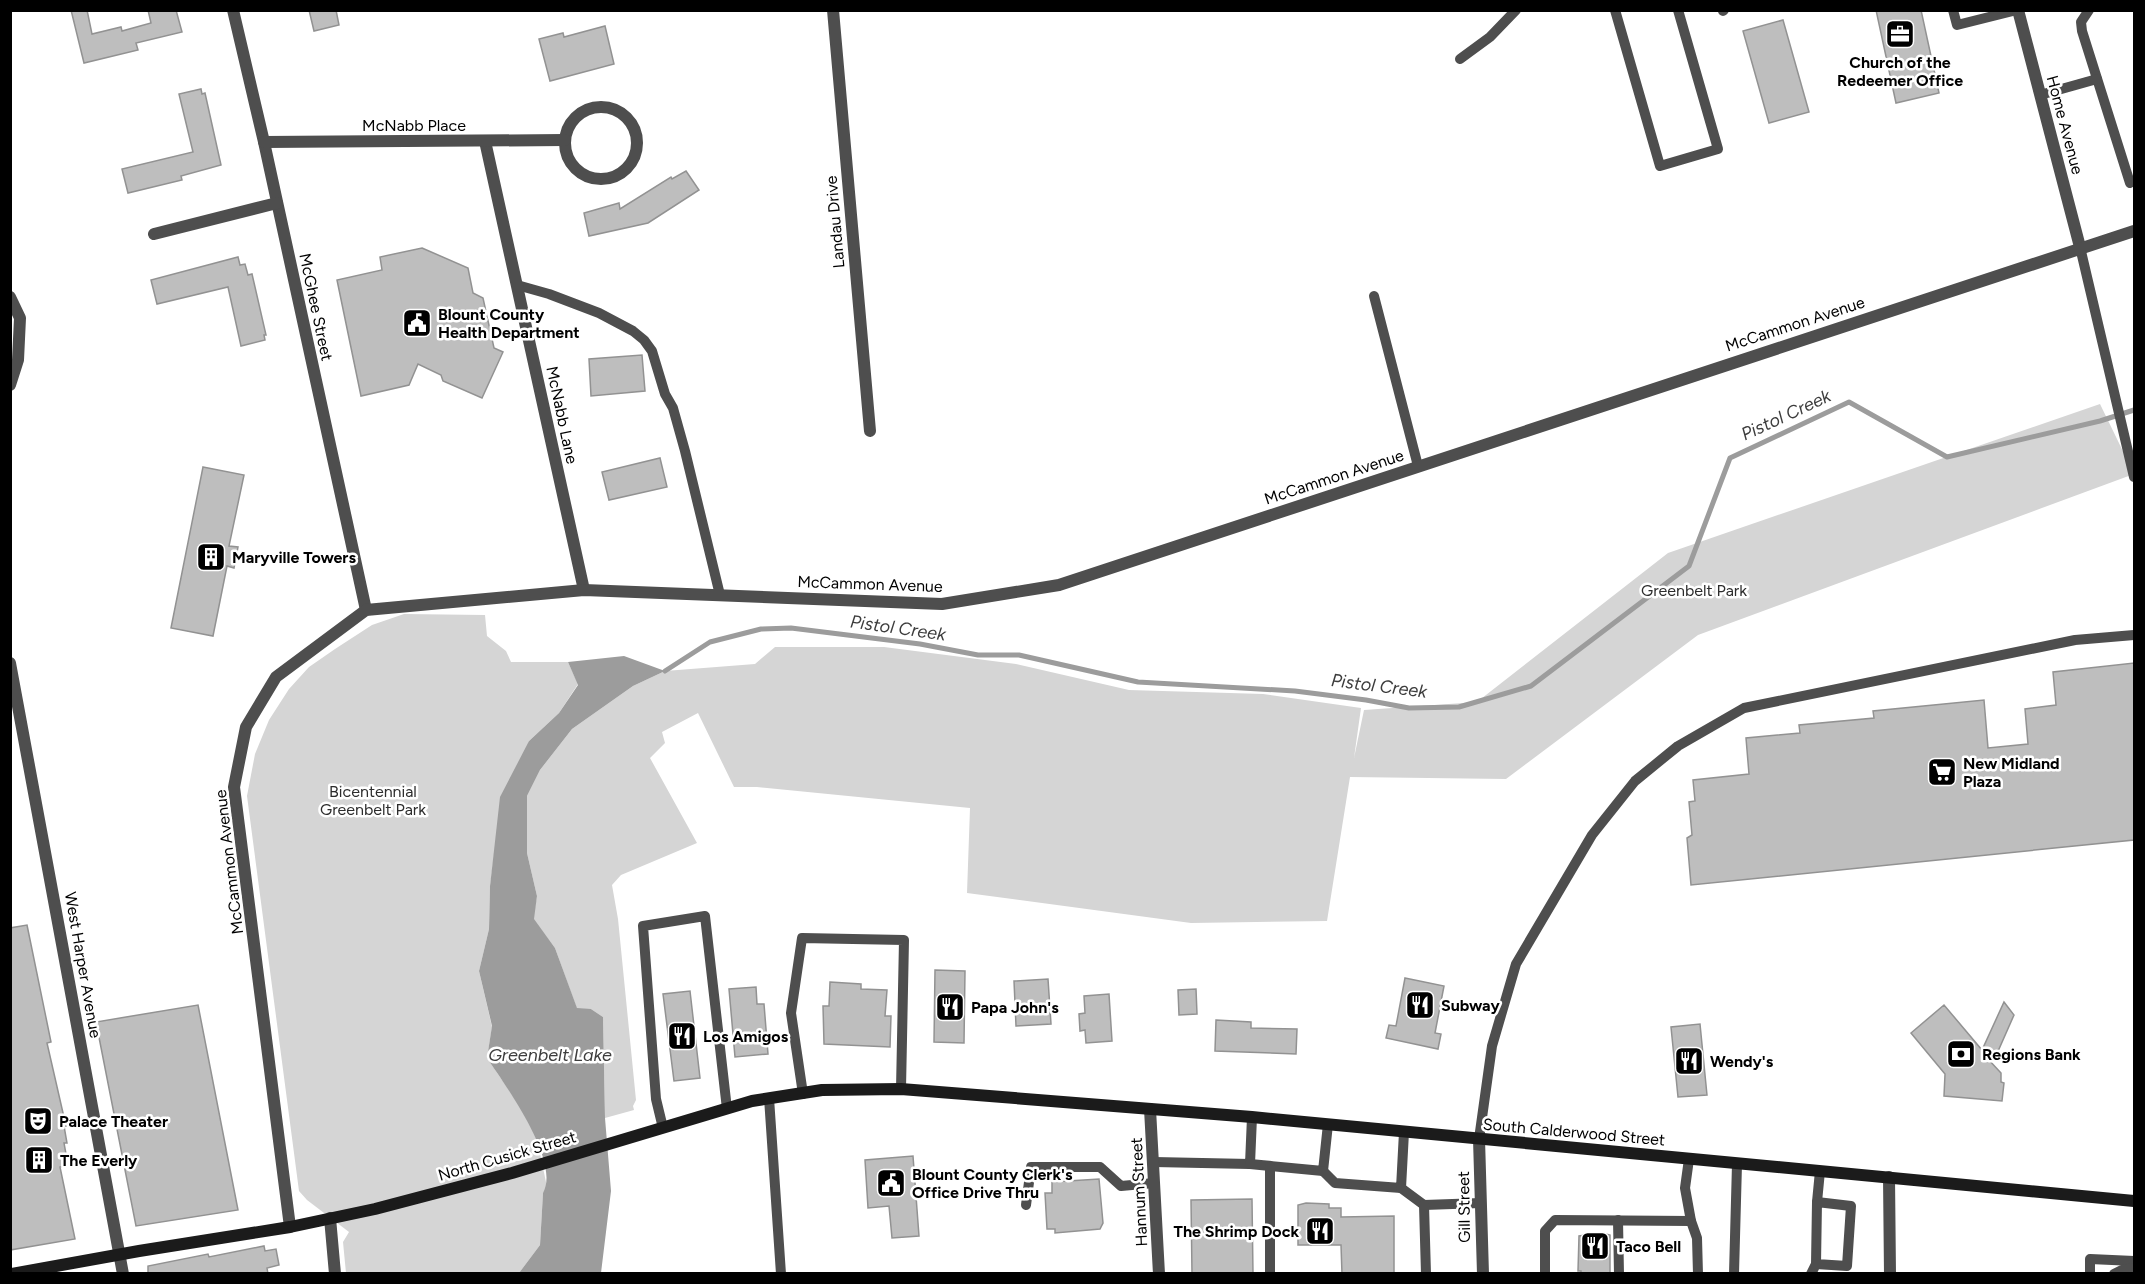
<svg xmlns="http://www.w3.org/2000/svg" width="2145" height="1284" font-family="Figtree,sans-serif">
  <rect width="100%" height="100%" fill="#fff"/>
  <!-- green -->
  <g fill="#d5d5d5">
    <path d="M2100,404L2134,474L1698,635L1506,779L1350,777L1327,921L1191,923L967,893L970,808L757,787H734L698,713L662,732L665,743L650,758L697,843L621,875L612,885L618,919L636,1100L633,1106L634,1110L605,1118L603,1017L591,1009H577L555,948L533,919L537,896L527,853V796L540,770L572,729L633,686L665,671L755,664L775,647H884L1016,664L1129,690L1263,694L1361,708L1354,758L1364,710L1477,702L1668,553Z"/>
    <path d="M404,614L485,615L487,636L506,651L511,662H568L578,684L559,713L529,741L494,855L490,886L489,929L479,971L492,1027L487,1058L521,1108L537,1139L547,1187L543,1193L540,1245L519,1273H346L343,1242L349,1232L307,1200L299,1191L247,796L255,754L269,720L289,689L309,667L335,649L372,625Z"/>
  </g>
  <!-- water -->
  <path fill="#9c9c9c" d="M624,656L665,671L633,686L572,729L540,770L527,796V853L537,896L534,919L555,948L577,1008L591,1009L603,1017L605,1118L611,1191L601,1273H519L540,1245L543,1193C561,1161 505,1085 487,1058L492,1026L479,971L489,929L490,886L500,797L529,741L559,713L578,685L568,662Z"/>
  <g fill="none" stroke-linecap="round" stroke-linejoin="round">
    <!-- stream -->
    <path stroke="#9c9c9c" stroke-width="5" d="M665,671L710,642L761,629L791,628L920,644L978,655H1019L1138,682L1295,691L1366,700L1409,708L1459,707L1531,686L1689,566L1730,458L1849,402L1947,457L2100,421L2134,410"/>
  </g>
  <!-- building -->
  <g fill="#bebebe" stroke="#929292" stroke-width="1.5">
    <path d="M71,10H87L92,34L121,27L122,31L151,23L148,10H176L182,32L136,43L138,50L84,63Z"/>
    <path d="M309,10H336L339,25L314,31Z"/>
    <path d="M1876,10H1921L1939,93L1896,103Z"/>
    <path d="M1783,20L1809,112L1769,123L1743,31Z"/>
    <path d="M605,26L614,64L550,81L539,39L563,33L564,37Z"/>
    <path d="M201,89L202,94L205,93L221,165L181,176L182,180L128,193L122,169L193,152L179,94Z"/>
    <path d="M686,171L699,190L648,223L589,236L584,213L619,203L620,209L671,177L672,179Z"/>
    <path d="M422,248L468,268L473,293L483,298L494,348L503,352L482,398L443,381L441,375L418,364L409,385L361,396L337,280L382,270L380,257Z"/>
    <path d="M238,257L240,265L245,264L248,275L252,274L266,335H264L265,340L241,346L228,287L157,304L151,280Z"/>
    <path d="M642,355L645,391L591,396L589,359Z"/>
    <path d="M660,458L667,487L609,500L602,472Z"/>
    <path d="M203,467L244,475L229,546L238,547L234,568L227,566L213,636L171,628Z"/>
    <path d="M2134,663V840L1691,885L1687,838L1692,835L1689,802L1695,801L1693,780L1749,774L1746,738L1800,733L1799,725L1874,718L1873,711L1984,700L1988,748L2028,744L2025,709L2056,705L2053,672Z"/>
    <path d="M27,925L51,1042L47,1043L66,1126H64L67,1143H64L68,1165L60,1167L75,1239L10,1250V928Z"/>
    <path d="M935,970L965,971L964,1043L934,1042Z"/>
    <path d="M1405,978L1444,986L1435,1033L1441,1034L1438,1049L1386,1038L1389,1025L1396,1026Z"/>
    <path d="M1048,979L1051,1024L1016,1026L1014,981Z"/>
    <path d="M830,982L861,984V989L887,990L885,1016H891L890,1047L824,1044L823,1006H829Z"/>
    <path d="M756,987L757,1004H764L768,1054L735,1057L729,989Z"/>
    <path d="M1196,989L1197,1014L1179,1015L1178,990Z"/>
    <path d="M690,991L700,1078L674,1081L663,994Z"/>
    <path d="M1109,994L1112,1041L1086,1043L1085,1030L1080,1031L1079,1014L1085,1013L1084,996Z"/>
    <path d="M2004,1002L2014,1015L1999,1049L1988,1059L2001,1073V1082L2004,1083L2002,1101L1944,1096L1945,1074L1911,1033L1944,1005L1982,1050Z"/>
    <path d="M198,1005L238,1210L136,1226L96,1022Z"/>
    <path d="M1216,1020L1251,1022V1028L1297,1029L1296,1054L1215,1051Z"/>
    <path d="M1700,1024L1707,1095L1678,1097L1671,1027Z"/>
    <path d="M913,1156L919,1236L892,1238L889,1206L868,1208L865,1160Z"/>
    <path d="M1099,1179L1103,1223L1100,1229L1055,1233V1229H1047L1045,1193H1052V1182Z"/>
    <path d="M1252,1199L1253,1274H1192L1191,1200Z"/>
    <path d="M1306,1203L1329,1204V1208H1341V1217L1394,1216V1274H1342L1341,1245H1298V1205Z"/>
    <path d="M1602,1233L1610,1235V1274H1581V1271H1578L1579,1236Z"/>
    <path d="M264,1246L265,1251L276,1249L279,1265L267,1268L268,1274H148V1266L208,1254L209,1257Z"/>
  </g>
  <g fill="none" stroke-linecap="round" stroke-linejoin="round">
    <!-- service -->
    <g stroke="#4e4e4e" stroke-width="10">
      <path d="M1615,10L1660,166L1718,149L1678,10"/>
      <path d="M1953,10L1957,25L2017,10"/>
      <path d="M2089,10L2081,22L2082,31L2130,183"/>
      <path d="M1723,11L1724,10"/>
      <path d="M1460,59L1490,37L1516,10"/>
      <path d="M2040,95L2097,79"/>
      <path d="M2080,247L2134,477"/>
      <path d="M517,285L549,294L599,313L633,331L644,340L652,351L665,394L673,408L685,451L720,595"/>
      <path d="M1374,296L1418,466"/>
      <path d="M803,1094L791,1013L802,938L904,940L901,1089"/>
      <path d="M769,1098L781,1274"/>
      <path d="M663,1128L656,1099L643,926L705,916L727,1109"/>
      <path d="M1479,1139L1492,1046L1516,964L1592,835L1635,781L1678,746L1744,708L2075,640L2134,635"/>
      <path d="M1154,1162L1250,1164L1252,1117"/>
      <path d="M1250,1164L1323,1171L1328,1124"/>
      <path d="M1323,1171L1335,1183L1401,1188L1404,1132"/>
      <path d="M1401,1188L1424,1205L1481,1203"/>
      <path d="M1817,1202L1820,1171"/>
      <path d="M1026,1205L1031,1167H1100L1121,1186L1154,1183"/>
      <path d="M1424,1205L1426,1274"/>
      <path d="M1618,1220L1619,1274"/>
      <path d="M1691,1221L1697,1238L1698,1274"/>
      <path d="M1270,1274V1166"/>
      <path d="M1545,1274V1231L1555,1220L1691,1221L1685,1188L1689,1159"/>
      <path d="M1734,1274L1737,1164"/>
      <path d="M1811,1274L1816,1264L1817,1202L1851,1206L1847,1266L1816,1264"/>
      <path d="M2090,1274V1259L2134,1261"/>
      <path d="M2114,1274L2122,1270L2134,1268"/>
    </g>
    <!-- minor -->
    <g stroke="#4e4e4e" stroke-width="12">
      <path d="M233,10L264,142L366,610"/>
      <path d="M833,10L870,431"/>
      <circle cx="601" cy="143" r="36"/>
      <path d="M485,141L584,590"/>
      <path d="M264,142L565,140"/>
      <path d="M154,234L277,203"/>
      <path d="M10,297L20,318L18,360L10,385"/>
      <path d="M10,663L123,1274"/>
      <path d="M1150,1109L1159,1274"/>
      <path d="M1479,1139L1483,1274"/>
      <path d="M1889,1177L1890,1274"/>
      <path d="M330,1218L335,1274"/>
    </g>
    <!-- tertiary -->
    <g stroke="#4e4e4e" stroke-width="12">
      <path d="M2018,10L2080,247"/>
      <path d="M290,1227L234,787L246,727L276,677L366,610L584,590L942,604L1059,585L2134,231"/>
    </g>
    <!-- secondary -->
    <path stroke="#1b1b1b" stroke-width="12" d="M12,1274L139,1251L290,1227L375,1209L512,1173L752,1101L822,1090L901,1089L1252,1117L2134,1201"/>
  </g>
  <!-- icons -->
  <defs>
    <g id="office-square" transform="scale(1.5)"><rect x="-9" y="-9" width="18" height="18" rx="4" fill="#000" stroke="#fff"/><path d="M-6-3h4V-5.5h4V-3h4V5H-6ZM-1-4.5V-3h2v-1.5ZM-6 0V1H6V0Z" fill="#fff"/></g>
    <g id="civic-square" transform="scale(1.5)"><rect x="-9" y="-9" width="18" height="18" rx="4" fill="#000" stroke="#fff"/><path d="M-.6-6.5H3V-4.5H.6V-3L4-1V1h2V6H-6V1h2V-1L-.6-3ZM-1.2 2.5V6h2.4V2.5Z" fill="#fff"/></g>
    <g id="building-square" transform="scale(1.5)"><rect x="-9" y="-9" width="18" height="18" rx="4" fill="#000" stroke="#fff"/><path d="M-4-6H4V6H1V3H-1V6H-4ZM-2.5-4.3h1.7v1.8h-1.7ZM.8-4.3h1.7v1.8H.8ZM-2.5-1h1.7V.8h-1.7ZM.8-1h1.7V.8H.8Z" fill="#fff"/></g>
    <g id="supermarket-square" transform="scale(1.5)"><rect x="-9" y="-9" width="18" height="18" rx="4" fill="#000" stroke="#fff"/><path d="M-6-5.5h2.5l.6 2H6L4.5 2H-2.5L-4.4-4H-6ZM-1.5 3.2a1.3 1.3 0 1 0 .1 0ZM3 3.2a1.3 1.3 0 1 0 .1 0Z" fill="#fff"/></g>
    <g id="restaurant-square" transform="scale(1.5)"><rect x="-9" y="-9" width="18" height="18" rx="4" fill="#000" stroke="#fff"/><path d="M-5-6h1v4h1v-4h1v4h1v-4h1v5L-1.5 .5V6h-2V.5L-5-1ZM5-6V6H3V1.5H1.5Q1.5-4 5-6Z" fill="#fff"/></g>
    <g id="bank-square" transform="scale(1.5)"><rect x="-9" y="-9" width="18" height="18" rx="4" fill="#000" stroke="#fff"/><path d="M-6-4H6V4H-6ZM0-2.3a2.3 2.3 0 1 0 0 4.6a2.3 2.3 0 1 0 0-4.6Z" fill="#fff"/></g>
    <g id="theatre-square" transform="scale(1.5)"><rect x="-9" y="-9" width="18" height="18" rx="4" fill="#000" stroke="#fff"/><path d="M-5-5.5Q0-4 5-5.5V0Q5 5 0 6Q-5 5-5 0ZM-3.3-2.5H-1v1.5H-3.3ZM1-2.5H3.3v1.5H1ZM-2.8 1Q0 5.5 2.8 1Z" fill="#fff"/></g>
  </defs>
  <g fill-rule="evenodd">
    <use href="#office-square" x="1900" y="34"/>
    <use href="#civic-square" x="417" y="323"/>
    <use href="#building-square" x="211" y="557"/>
    <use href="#supermarket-square" x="1942" y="772"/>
    <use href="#restaurant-square" x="1420" y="1005"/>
    <use href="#restaurant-square" x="950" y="1007"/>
    <use href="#restaurant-square" x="682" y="1036"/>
    <use href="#bank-square" x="1961" y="1054"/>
    <use href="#restaurant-square" x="1689" y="1061"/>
    <use href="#theatre-square" x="38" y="1121"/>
    <use href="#building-square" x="39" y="1160"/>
    <use href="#civic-square" x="891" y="1183"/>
    <use href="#restaurant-square" x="1320" y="1231"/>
    <use href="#restaurant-square" x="1595" y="1246"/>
  </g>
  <g text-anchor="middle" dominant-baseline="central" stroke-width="5" stroke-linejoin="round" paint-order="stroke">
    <!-- poi labels -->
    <g font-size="16" font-weight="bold" fill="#000" stroke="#fff" text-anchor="start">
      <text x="1900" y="62" text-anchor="middle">Church of the<tspan x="1900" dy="18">Redeemer Office</tspan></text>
      <text x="438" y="314">Blount County<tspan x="438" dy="18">Health Department</tspan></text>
      <text x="232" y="557">Maryville Towers</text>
      <text x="1963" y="763">New Midland<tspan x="1963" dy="18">Plaza</tspan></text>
      <text x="1441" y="1005">Subway</text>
      <text x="971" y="1007">Papa John's</text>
      <text x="703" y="1036">Los Amigos</text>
      <text x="1982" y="1054">Regions Bank</text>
      <text x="1710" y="1061">Wendy's</text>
      <text x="59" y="1121">Palace Theater</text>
      <text x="60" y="1160">The Everly</text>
      <text x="912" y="1174">Blount County Clerk's<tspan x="912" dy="18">Office Drive Thru</tspan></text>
      <text x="1299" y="1231" text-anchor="end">The Shrimp Dock</text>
      <text x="1616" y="1246">Taco Bell</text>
    </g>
    <!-- street labels -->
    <g font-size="16" fill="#000" stroke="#fff">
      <text x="414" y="125">McNabb Place</text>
      <text transform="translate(2065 125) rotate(75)">Home Avenue</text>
      <text transform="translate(835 222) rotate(-95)">Landau Drive</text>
      <text transform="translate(316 307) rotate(78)">McGhee Street</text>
      <text transform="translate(1795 324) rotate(-18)">McCammon Avenue</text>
      <text transform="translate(562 415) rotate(78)">McNabb Lane</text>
      <text transform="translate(1334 477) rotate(-18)">McCammon Avenue</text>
      <text transform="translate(870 584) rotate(2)">McCammon Avenue</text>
      <text transform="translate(229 862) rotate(-97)">McCammon Avenue</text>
      <text transform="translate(83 965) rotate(80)">West Harper Avenue</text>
      <text transform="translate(1574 1132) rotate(5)">South Calderwood Street</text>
      <text transform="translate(507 1156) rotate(-16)">North Cusick Street</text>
      <text transform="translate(1139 1192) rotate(-93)">Hannum Street</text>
      <text transform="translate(1464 1207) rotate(-91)">Gill Street</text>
    </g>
    <!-- park labels -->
    <g font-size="16" fill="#2c2c2c" stroke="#fff">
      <text x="1694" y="590">Greenbelt Park</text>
      <text x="373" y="791">Bicentennial<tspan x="373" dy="18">Greenbelt Park</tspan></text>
    </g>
    <!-- water labels -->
    <g font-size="18" font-style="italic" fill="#3d3d3d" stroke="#fff">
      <text transform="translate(1786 415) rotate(-25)">Pistol Creek</text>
      <text transform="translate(898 628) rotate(8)">Pistol Creek</text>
      <text transform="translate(1379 686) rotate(7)">Pistol Creek</text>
      <text x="550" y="1055">Greenbelt Lake</text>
    </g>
  </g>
  <!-- border -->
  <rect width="2145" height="1284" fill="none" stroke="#000000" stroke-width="24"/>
</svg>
